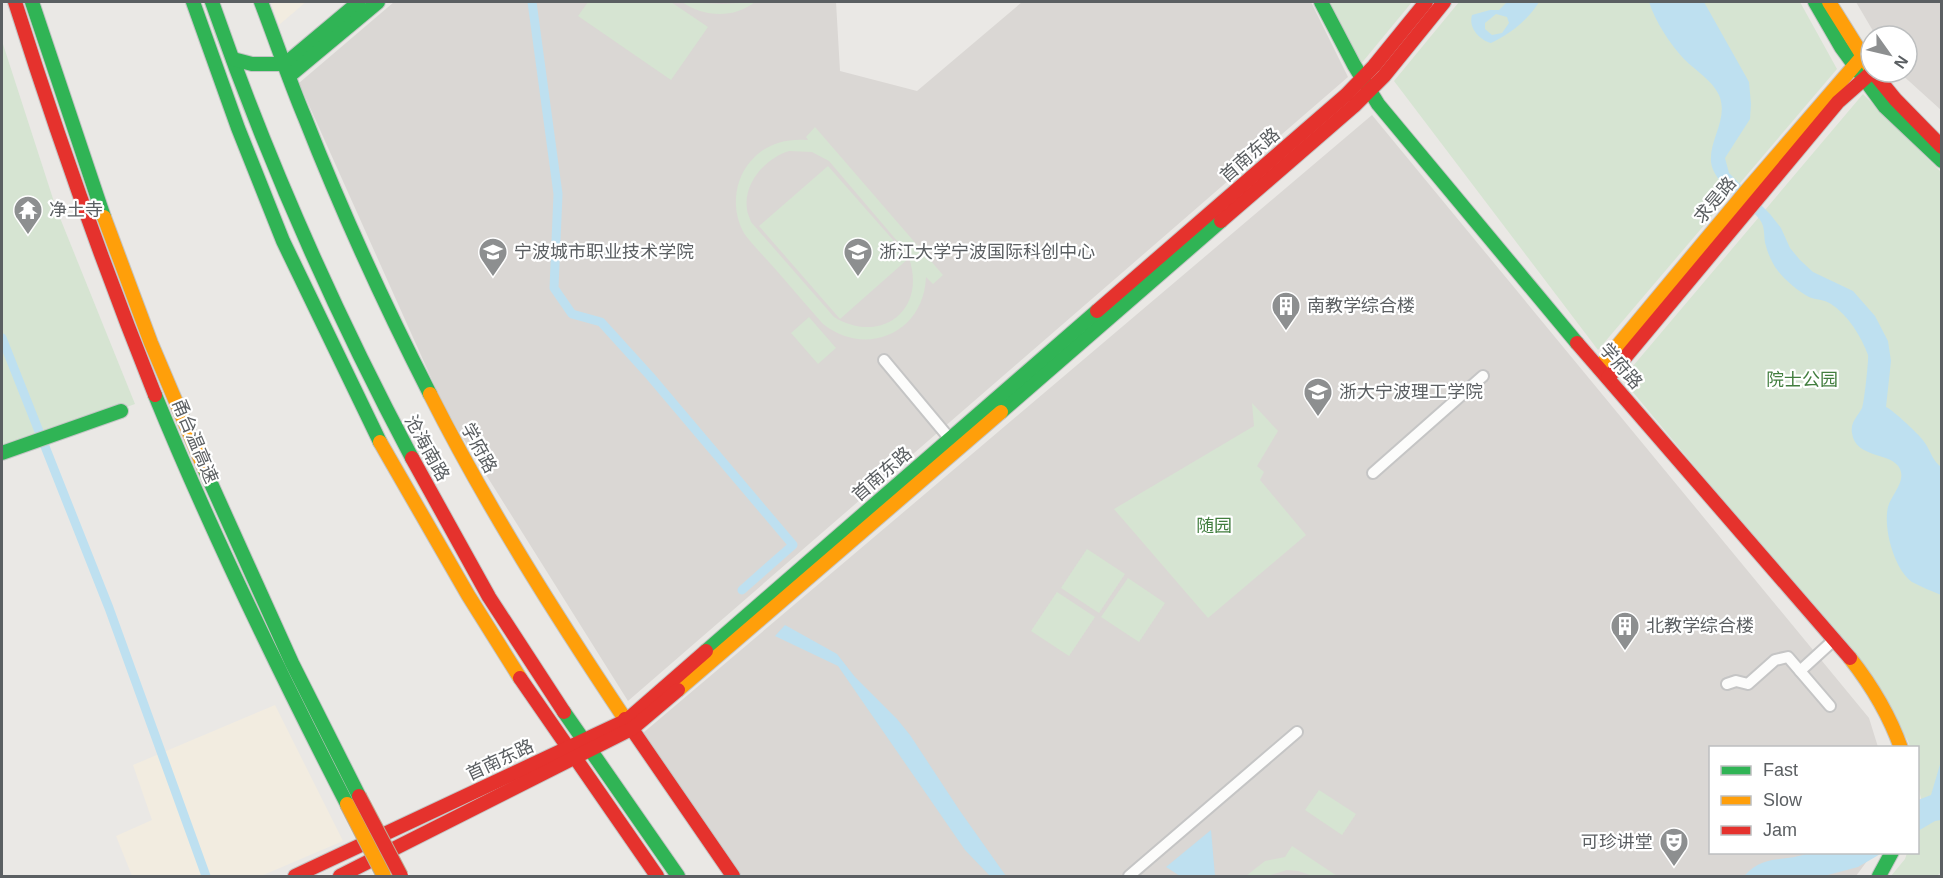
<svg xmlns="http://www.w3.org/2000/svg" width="1943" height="878" font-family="Arial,'Noto Sans SC',sans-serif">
  <rect width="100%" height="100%" fill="#eae8e5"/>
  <!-- commercial -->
  <g fill="#f2ece0">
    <path d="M271,2H306L279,25Z"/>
    <path d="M275,705L343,841L261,876H132L116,836L152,820L133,765Z"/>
  </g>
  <!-- education -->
  <g fill="#dad7d4">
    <path d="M394,2H836L840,71L917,91L1022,2H1311L1348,77L628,701L446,411L299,83Z"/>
    <path d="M1856,2H1941V110L1899,72H1907V36H1876Z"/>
    <path d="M1372,115L1869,718L1878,747L1710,748V852L1873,853L1856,876H740L643,733Z"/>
  </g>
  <!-- green -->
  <g fill="#d6e4d2" fill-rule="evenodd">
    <path d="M588,2H671L708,27L671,80L578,16Z"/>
    <path d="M682,2L723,4L755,2C733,19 704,17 682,2Z"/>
    <path d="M1329,2H1412L1360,65Z"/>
    <path d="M1459,2H1800L1837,69L1598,350L1394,81Z"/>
    <path d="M2,41L56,208L135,404L2,452Z"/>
    <path d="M1863,94L1941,172L1942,871L1937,876H1891L1905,859L1907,853L1918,852V818L1922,804L1918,784V748L1910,747L1908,741L1858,663L1622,379Z"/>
    <path d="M815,127L943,275L933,284L926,277C924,333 866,358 823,324C807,306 792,288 777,271C767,259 755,248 746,236C731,214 733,182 750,162C765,144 785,138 808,140L806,137ZM789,151L812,152L829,161L904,249L908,257L828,166L759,226L840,319L909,258C927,311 880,345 834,317L751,222C750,218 747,213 747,209C743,183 766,158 789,151Z"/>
    <path d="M809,317L836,348L818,364L791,333Z"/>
    <path d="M1252,403L1278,431L1257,466L1264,472L1260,480L1306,535L1208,618L1114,509L1254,426Z"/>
    <path d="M1087,549L1125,574L1099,613L1061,588Z"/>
    <path d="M1128,578L1165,603L1139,642L1101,617Z"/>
    <path d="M1057,592L1095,617L1069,656L1031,631Z"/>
    <path d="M1319,790L1356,814L1342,835L1305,810Z"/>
    <path d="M1292,846L1337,876H1313L1298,871L1287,870L1268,876H1246L1265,861L1285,857Z"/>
  </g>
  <!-- water -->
  <g fill="#bee0f0" fill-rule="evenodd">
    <path d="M1507,2H1539C1529,19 1509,35 1491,43C1480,40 1468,28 1472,15L1490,10H1499ZM1496,14L1507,17L1509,23L1502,33L1492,35L1485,29V23Z"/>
    <path d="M1649,2H1704L1749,82L1751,104L1750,119L1725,158L1729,173L1770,214L1781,228L1790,248L1800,260L1813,272L1853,291L1875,316L1888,341L1891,361L1886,407C1893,410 1921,436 1925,443C1931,452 1933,461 1941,467V595C1932,591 1921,587 1912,582C1894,569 1883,528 1888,507C1891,495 1906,482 1900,469C1893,452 1855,459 1852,433C1850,422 1858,416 1862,408C1864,404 1869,358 1868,355C1861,336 1848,315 1831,304C1824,299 1816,300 1809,297C1799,292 1785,280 1778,271C1773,265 1768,254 1766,246C1763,238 1766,228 1760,220C1748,203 1713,184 1711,162C1709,139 1729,119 1719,95C1712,80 1696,71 1684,59C1670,44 1655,21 1649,2Z"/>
    <path d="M785,625L837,654L855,677L897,719L910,735L960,811L1006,876H990L965,850L838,666L775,636Z"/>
    <path d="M1941,761V820L1935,821L1918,831V800L1931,795Z"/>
    <path d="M1211,830L1215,876H1180L1166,867Z"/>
    <path d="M1811,852L1882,853L1858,867L1824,876H1744C1766,852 1783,864 1811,852Z"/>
  </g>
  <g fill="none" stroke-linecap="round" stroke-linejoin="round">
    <!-- canal -->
    <g stroke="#bee0f0" stroke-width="9">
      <path d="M532,2L558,194L554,288L572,314L601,322L650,376L793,545L742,590"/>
      <path d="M2,338L109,608L206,876"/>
    </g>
    <!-- street casing -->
    <g stroke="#c5c5c5" stroke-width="14">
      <g id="street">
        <path d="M884,360L950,439"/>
        <path d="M1373,473L1483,376"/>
        <path d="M1800,671L1835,639"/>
        <path d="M1727,684L1736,681L1748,684L1775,660L1788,657L1830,706"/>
        <path d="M1129,876L1297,732"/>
      </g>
    </g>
    <!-- fast casing -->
    <g stroke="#c4c5c5" stroke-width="16">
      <g id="fast">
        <path d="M32,2L104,217"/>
        <path d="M193,2L238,128L283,241L380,442"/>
        <path d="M212,2C267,160 334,311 412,458"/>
        <path d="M261,2C276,41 289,80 305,118C342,212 384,304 430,394"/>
        <path d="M1321,2L1354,65L1378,104L1577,343"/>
        <path d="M1815,2L1841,47L1885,107L1942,161"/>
        <path d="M233,59L252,64H285L359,2"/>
        <path d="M289,76L378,2"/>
        <path d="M155,395C212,534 278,670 347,804"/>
        <path d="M1001,412L1221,221"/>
        <path d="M2,453L121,411"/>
        <path d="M204,468L292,663L359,796"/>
        <path d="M706,651L1097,311"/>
        <path d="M564,712L678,876"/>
        <path d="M1879,876L1892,852"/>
      </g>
    </g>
    <!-- slow casing -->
    <g stroke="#c4c5c5" stroke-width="16">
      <g id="slow">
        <path d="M1829,2L1871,69"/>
        <path d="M104,217L151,343L204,468"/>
        <path d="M1599,368L1748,189L1861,58"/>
        <path d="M430,394C487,507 555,614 625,719"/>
        <path d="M380,442L468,595L520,678"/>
        <path d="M1850,658C1872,686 1889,714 1901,748"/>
        <path d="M678,690L1001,412"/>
      </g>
    </g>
    <!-- jam casing -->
    <g stroke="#c4c5c5" stroke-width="16">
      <g id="jam">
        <path d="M15,2C57,135 103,265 155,395"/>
        <path d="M1873,72L1895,99L1942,147"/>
        <path d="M1221,221L1354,106L1384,76L1444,2"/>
        <path d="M1097,311L1346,95L1374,66L1426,2"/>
        <path d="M1577,343L1850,658"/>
        <path d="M1608,378L1838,102L1872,72"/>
        <path d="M412,458L489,597L564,712"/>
        <path d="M520,678L657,876"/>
        <path d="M625,719L733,876"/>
        <path d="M295,876L627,720L706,651"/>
        <path d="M340,876L633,728L678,690"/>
      </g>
    </g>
    <!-- street -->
    <use href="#street" stroke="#fcfcfb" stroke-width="10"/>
    <!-- fast -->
    <use href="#fast" stroke="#30b455" stroke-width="14"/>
    <!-- slow -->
    <use href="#slow" stroke="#ff9f0a" stroke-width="14"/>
    <!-- jam -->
    <use href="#jam" stroke="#e5322d" stroke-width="14"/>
    <!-- slow-bridge casing -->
    <g stroke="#bdad97" stroke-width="16" stroke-linecap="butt">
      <path id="slow-bridge" d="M347,804L384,876"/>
    </g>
    <!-- jam-bridge casing -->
    <g stroke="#bdad97" stroke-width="16" stroke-linecap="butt">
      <path id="jam-bridge" d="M359,796L401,876"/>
    </g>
    <!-- slow-bridge -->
    <use href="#slow-bridge" stroke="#ff9f0a" stroke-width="14"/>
    <!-- jam-bridge -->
    <use href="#jam-bridge" stroke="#e5322d" stroke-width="14"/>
  </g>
  <!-- icons -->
  <defs>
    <g id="temple-pin" transform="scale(1.5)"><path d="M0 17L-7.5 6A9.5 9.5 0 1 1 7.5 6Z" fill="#8d8f90" stroke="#fff"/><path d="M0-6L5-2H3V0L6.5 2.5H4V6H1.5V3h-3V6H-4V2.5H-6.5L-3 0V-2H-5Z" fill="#fff"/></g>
    <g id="university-pin" transform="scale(1.5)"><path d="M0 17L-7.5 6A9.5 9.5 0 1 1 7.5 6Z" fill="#8d8f90" stroke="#fff"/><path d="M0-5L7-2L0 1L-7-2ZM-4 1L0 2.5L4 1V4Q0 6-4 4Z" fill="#fff"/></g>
    <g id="building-pin" transform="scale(1.5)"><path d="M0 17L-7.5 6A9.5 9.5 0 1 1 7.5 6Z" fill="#8d8f90" stroke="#fff"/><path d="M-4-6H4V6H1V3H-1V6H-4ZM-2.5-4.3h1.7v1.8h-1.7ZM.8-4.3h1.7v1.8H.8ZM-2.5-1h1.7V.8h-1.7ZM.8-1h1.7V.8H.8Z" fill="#fff"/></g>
    <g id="theatre-pin" transform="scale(1.5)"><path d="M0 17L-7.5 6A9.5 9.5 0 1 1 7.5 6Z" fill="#8d8f90" stroke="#fff"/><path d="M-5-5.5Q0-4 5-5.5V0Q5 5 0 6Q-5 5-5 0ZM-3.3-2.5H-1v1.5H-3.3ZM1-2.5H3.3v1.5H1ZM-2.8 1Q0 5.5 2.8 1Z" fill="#fff"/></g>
  </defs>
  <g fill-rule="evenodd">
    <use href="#temple-pin" x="28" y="210"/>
    <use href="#university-pin" x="493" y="252"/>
    <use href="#university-pin" x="858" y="252"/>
    <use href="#building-pin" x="1286" y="306"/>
    <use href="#university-pin" x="1318" y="392"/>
    <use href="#building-pin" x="1625" y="626"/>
    <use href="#theatre-pin" x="1674" y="842"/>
  </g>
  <g text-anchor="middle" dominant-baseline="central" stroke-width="4.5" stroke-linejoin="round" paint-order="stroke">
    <!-- street labels -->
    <g font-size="18" fill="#5b5f62" stroke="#fff">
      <text transform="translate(1250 155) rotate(-41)">首南东路</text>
      <text transform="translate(1715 200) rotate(-50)">求是路</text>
      <text transform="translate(1621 366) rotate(49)">学府路</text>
      <text transform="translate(195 441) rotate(67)">甬台温高速</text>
      <text transform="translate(427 448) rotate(61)">沧海南路</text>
      <text transform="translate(479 448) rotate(61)">学府路</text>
      <text transform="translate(882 474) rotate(-41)">首南东路</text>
      <text transform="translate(500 760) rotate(-25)">首南东路</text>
    </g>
    <!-- poi labels -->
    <g font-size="18" fill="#5b5f62" stroke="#fff" text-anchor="start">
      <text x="49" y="210">净土寺</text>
      <text x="514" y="252">宁波城市职业技术学院</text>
      <text x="879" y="252">浙江大学宁波国际科创中心</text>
      <text x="1307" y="306">南教学综合楼</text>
      <text x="1339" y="392">浙大宁波理工学院</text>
      <text x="1646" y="626">北教学综合楼</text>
      <text x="1653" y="842" text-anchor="end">可珍讲堂</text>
    </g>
    <!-- park labels -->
    <g font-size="18" fill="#427e3f" stroke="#fff">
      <text x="1802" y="380">院士公园</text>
      <text x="1214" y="526">随园</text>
    </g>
  </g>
  <!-- border -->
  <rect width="1943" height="878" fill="none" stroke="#5b5f62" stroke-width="6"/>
  <!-- legend -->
  <rect x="1709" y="746" width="210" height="108" fill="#ffffff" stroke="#bdbfc0" stroke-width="1.5"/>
  <rect x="1721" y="766" width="30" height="9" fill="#30b455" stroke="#bdbfc0" stroke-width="1.5"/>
  <text x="1763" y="776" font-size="18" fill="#5b5f62">Fast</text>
  <rect x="1721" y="796" width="30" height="9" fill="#ff9f0a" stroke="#bdbfc0" stroke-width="1.5"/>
  <text x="1763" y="806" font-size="18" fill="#5b5f62">Slow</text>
  <rect x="1721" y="826" width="30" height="9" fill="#e5322d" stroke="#bdbfc0" stroke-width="1.5"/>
  <text x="1763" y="836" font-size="18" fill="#5b5f62">Jam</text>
  <!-- north arrow -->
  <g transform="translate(1889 54) rotate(124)"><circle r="28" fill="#ffffff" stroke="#bdbfc0" stroke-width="1.5"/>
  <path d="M0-4.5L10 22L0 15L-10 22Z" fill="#8d8f90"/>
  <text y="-9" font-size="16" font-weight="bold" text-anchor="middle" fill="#5b5f62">N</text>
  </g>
</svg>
